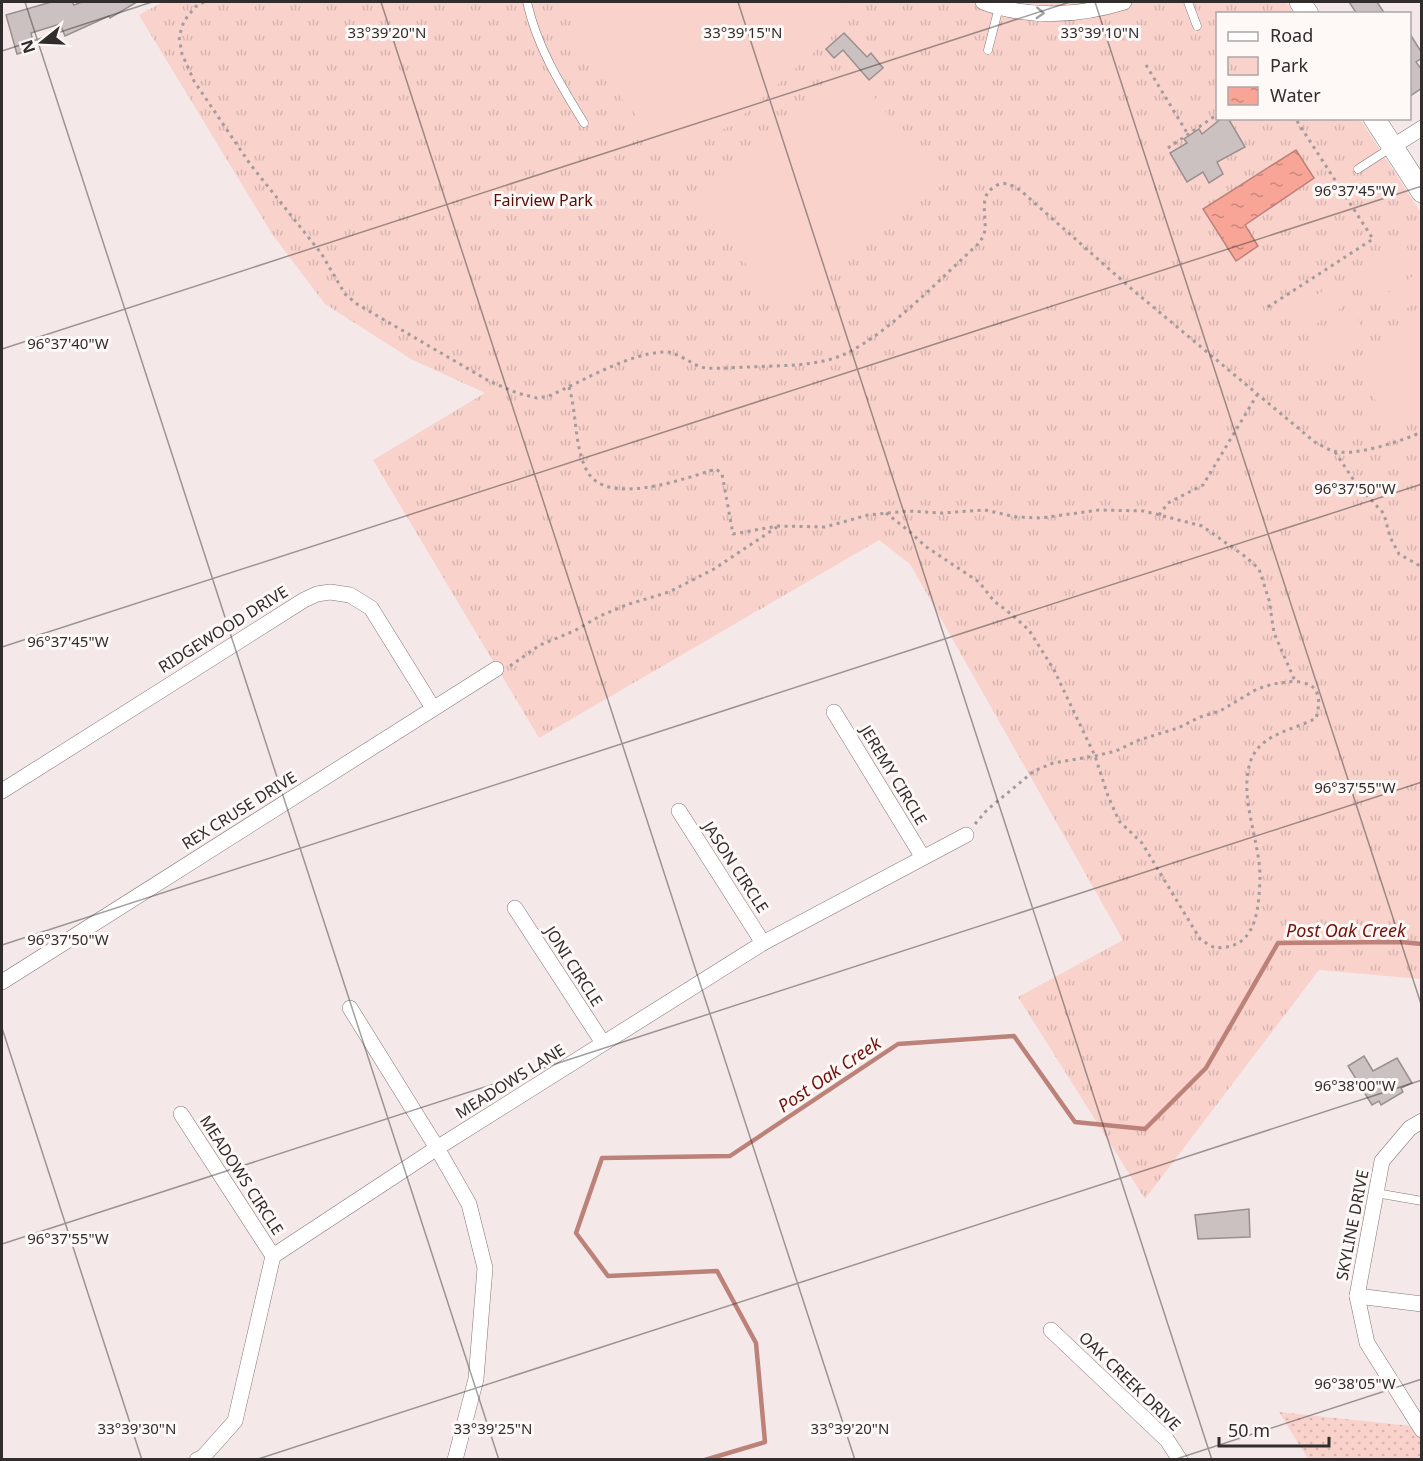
<svg xmlns="http://www.w3.org/2000/svg" width="1423" height="1461" font-family="'Noto Sans',sans-serif">
  <defs>
    <pattern id="grass-dots" width="8" height="8" patternUnits="userSpaceOnUse" patternTransform="scale(1.5)"><rect width="8" height="8" fill="#f9d2cb"/><path d="M2 2h.1M6 6h.1" fill="none" stroke="#d6b5af" stroke-width="1.8" stroke-linecap="round"/></pattern>
    <pattern id="park-tufts" width="24" height="20" patternUnits="userSpaceOnUse" patternTransform="scale(1.5)"><rect width="24" height="20" fill="#f9d2cb"/><path d="M3 7l-1-3M5 7V3M7 7l1-3M15 17l-1-3M17 17v-4M19 17l1-3" fill="none" stroke="#d6b5af"/></pattern>
    <pattern id="water-ripples" width="26" height="14" patternUnits="userSpaceOnUse" patternTransform="scale(1.5)"><rect width="26" height="14" fill="#f8a598"/><path d="M2 4q2-2 4 0t4 0M15 11q2-2 4 0t4 0" fill="none" stroke="#c9877c"/></pattern>
  </defs>
  <rect width="100%" height="100%" fill="#f4e9e8"/>
  <!-- grass -->
  <path fill="url(#grass-dots)" d="M1279,1412L1421,1427V1459H1308Z"/>
  <!-- park -->
  <path fill="url(#park-tufts)" d="M163,2H1286L1294,13L1218,14V118L1360,119L1421,213V979L1319,970L1145,1199L1018,997L1123,940L910,564L879,540L539,738L373,460L485,393L411,359L325,304L272,234L139,15Z"/>
  <!-- garden -->
  <g fill="#f9d2cb">
    <path d="M571,2H843L842,27L731,126L666,151L577,45Z"/>
    <path d="M855,72L942,185L779,311L699,197Z"/>
    <path d="M1402,239L1415,261L1370,288L1358,268Z"/>
    <path d="M1421,271V299L1391,319L1378,299Z"/>
    <path d="M1335,284L1347,304L1303,332L1290,311Z"/>
    <path d="M1354,314L1367,335L1323,364L1310,343Z"/>
    <path d="M1421,323V403L1390,423L1354,366Z"/>
  </g>
  <!-- water -->
  <path fill="url(#water-ripples)" stroke="#bc8178" stroke-width="1.5" d="M1296,150L1314,178L1245,225L1258,246L1236,261L1203,209Z"/>
  <g fill="none" stroke-linecap="round" stroke-linejoin="round">
    <!-- stream -->
    <path stroke="#bc8178" stroke-width="4.5" d="M705,1460L765,1442L756,1343L717,1271L608,1276L576,1233L602,1158L730,1156L898,1044L1014,1036L1075,1122L1145,1129L1206,1068L1278,943L1401,942L1422,944"/>
  </g>
  <!-- building -->
  <g fill="#cbc1c0" stroke="#99908e" stroke-width="1.5">
    <path d="M51,2H72L74,5L82,2H137L110,18L109,16L65,36L60,24L31,33L35,49L17,54L6,15Z"/>
    <path d="M1349,2H1377L1385,14H1357Z"/>
    <path d="M844,33L867,57L871,53L883,68L869,80L843,50L834,58L826,49Z"/>
    <path d="M1410,34L1422,53V58L1416,62L1422,70V88L1410,96Z"/>
    <path d="M1222,118H1228L1245,147L1217,162L1223,174L1209,183L1203,172L1187,182L1170,153L1187,143L1184,139L1199,129L1202,134Z"/>
    <path d="M1364,1056L1373,1071L1397,1058L1412,1083L1401,1088L1403,1092L1381,1105L1379,1101L1372,1105L1348,1066Z"/>
    <path d="M1249,1209L1250,1237L1198,1239L1195,1215Z"/>
  </g>
  <g fill="none" stroke-linecap="round" stroke-linejoin="round">
    <!-- service casing -->
    <g stroke="#817877" stroke-width="9">
      <g id="service">
        <path d="M527,2C537,47 560,84 584,123"/>
        <path d="M1188,2L1197,26"/>
        <path d="M988,50L999,7"/>
        <path d="M1358,169L1392,147"/>
        <path d="M1376,1193L1422,1201"/>
      </g>
    </g>
    <!-- minor casing -->
    <g stroke="#817877" stroke-width="16">
      <g id="minor">
        <path d="M983,2C1028,19 1079,16 1124,2"/>
        <path d="M1392,147L1422,128"/>
        <path d="M834,712L922,856"/>
        <path d="M2,791L304,600L317,594L330,592L350,595L371,608L433,708"/>
        <path d="M679,811L763,943"/>
        <path d="M515,908L603,1043"/>
        <path d="M2,982L496,669"/>
        <path d="M350,1008L437,1148L469,1204L485,1268L476,1379L455,1460"/>
        <path d="M181,1114L273,1256"/>
        <path d="M1422,1121L1410,1128L1382,1161L1357,1296L1367,1343L1422,1430"/>
        <path d="M1357,1296L1422,1304"/>
        <path d="M1051,1330L1167,1440L1180,1460"/>
        <path d="M197,1460L203,1457L235,1421L273,1256L437,1148L763,943L966,835"/>
      </g>
    </g>
    <!-- secondary casing -->
    <g stroke="#817877" stroke-width="22">
      <g id="secondary">
        <path d="M1300,2L1308,14"/>
        <path d="M1374,118L1422,192"/>
      </g>
    </g>
    <!-- path -->
    <g stroke="#a49b9b" stroke-width="3" stroke-dasharray="3 4.5" stroke-linecap="butt">
      <path d="M204,2L195,7L184,21L179,37L182,54L194,81L250,164L321,253L345,294L357,304L489,381L517,393L537,398L549,396C581,382 629,353 664,352C678,351 692,366 706,368C721,369 737,367 752,367C784,365 818,367 847,353C891,331 940,279 977,245C979,242 981,240 983,237C990,221 976,198 994,187C1004,180 1011,185 1020,190L1134,291L1316,443C1321,445 1327,449 1333,451C1355,457 1401,441 1422,432"/>
      <path d="M1146,65L1189,136"/>
      <path d="M1168,148L1218,114"/>
      <path d="M1268,307L1373,239L1295,118"/>
      <path d="M569,387C577,414 574,444 586,469C604,509 686,478 716,469L722,474L733,534L778,526L825,527L868,515L908,511L942,513L985,510L1016,517L1041,518L1099,510L1144,511L1202,526L1246,557L1259,569L1269,600L1274,633L1295,681C1299,682 1306,683 1310,685C1322,692 1319,708 1316,718C1293,731 1259,733 1250,763C1239,798 1260,841 1260,877C1259,903 1258,943 1226,947C1225,947 1217,948 1217,948C1211,947 1205,942 1200,939L1142,843L1119,821L1108,796L1095,756L1054,670L1029,630L1011,614L994,601L979,582L925,546L909,531L886,513"/>
      <path d="M1335,452L1355,482L1384,514L1390,537L1399,554L1422,567"/>
      <path d="M1159,515L1168,503L1203,485L1257,395"/>
      <path d="M510,666L540,645L574,631L600,616L626,605L669,592L714,569L777,527"/>
      <path d="M975,824L987,810L1034,771L1053,763L1095,756L1116,751L1139,740L1178,728L1200,717L1220,711L1257,689L1273,684L1295,681"/>
    </g>
    <!-- service -->
    <use href="#service" stroke="#fff" stroke-width="8"/>
    <!-- minor -->
    <use href="#minor" stroke="#fff" stroke-width="15"/>
    <!-- secondary -->
    <use href="#secondary" stroke="#fff" stroke-width="21"/>
  </g>
  <!-- one-way arrows -->
  <defs><path id="oneway-chevron" d="M-2-3.5L2.5 0L-2 3.5" fill="none" stroke-width="1.6" stroke-linecap="round" stroke-linejoin="round" transform="scale(1.5)"/></defs>
  <use stroke="#a2a0a0" href="#oneway-chevron" transform="translate(1040 13) rotate(3)"/>
  <!-- ticks -->
  <path fill="none" stroke="#312d2d" stroke-width="1.5" stroke-opacity="0.45" d="M25,2L499,1460M381,2L855,1460M738,2L1212,1460M1095,2L1422,1007M2,51L152,2M2,349L1070,2M2,647L1422,186M2,945L1422,484M2,1028L142,1460M2,1244L1422,782M255,1460L1422,1080M1173,1460L1422,1379"/>
  <g text-anchor="middle" dominant-baseline="central" stroke-width="6" stroke-linejoin="round" paint-order="stroke">
    <!-- park labels -->
    <g font-size="16" fill="#560e09" stroke="#fef8f7">
      <text x="543" y="200">Fairview Park</text>
    </g>
    <!-- street labels -->
    <g font-size="16" fill="#312d2d" stroke="#fef8f7">
      <text transform="translate(223 629) rotate(-32)">RIDGEWOOD DRIVE</text>
      <text transform="translate(894 775) rotate(59)">JEREMY CIRCLE</text>
      <text transform="translate(239 810) rotate(-32)">REX CRUSE DRIVE</text>
      <text transform="translate(736 867) rotate(57)">JASON CIRCLE</text>
      <text transform="translate(574 966) rotate(57)">JONI CIRCLE</text>
      <text transform="translate(510 1081) rotate(-32)">MEADOWS LANE</text>
      <text transform="translate(242 1175) rotate(57)">MEADOWS CIRCLE</text>
      <text transform="translate(1352 1225) rotate(-79)">SKYLINE DRIVE</text>
      <text transform="translate(1130 1381) rotate(44)">OAK CREEK DRIVE</text>
    </g>
    <!-- water labels -->
    <g font-size="18" font-style="italic" fill="#72120c" stroke="#fef8f7">
      <text x="1346" y="930">Post Oak Creek</text>
      <text transform="translate(829 1074) rotate(-34)">Post Oak Creek</text>
    </g>
  </g>
  <g font-size="15" text-anchor="middle" fill="#312d2d" stroke="#fef8f7" stroke-width="6" stroke-linejoin="round" paint-order="stroke">
    <text x="387" y="38">33°39'20"N</text>
    <text x="743" y="38">33°39'15"N</text>
    <text x="1100" y="38">33°39'10"N</text>
    <text x="1355" y="196">96°37'45"W</text>
    <text x="68" y="349">96°37'40"W</text>
    <text x="1355" y="494">96°37'50"W</text>
    <text x="68" y="647">96°37'45"W</text>
    <text x="1355" y="793">96°37'55"W</text>
    <text x="68" y="945">96°37'50"W</text>
    <text x="1355" y="1091">96°38'00"W</text>
    <text x="68" y="1244">96°37'55"W</text>
    <text x="1355" y="1389">96°38'05"W</text>
    <text x="137" y="1434">33°39'30"N</text>
    <text x="493" y="1434">33°39'25"N</text>
    <text x="850" y="1434">33°39'20"N</text>
  </g>
  <!-- border -->
  <rect width="1423" height="1461" fill="none" stroke="#312d2d" stroke-width="6"/>
  <!-- legend -->
  <rect x="1216" y="12" width="195" height="108" fill="#fef8f7" stroke="#aca7a6" stroke-width="1.5"/>
  <rect x="1228" y="32" width="30" height="9" fill="#ffffff" stroke="#aca7a6" stroke-width="1.5"/>
  <text x="1270" y="42" font-size="18" fill="#312d2d">Road</text>
  <rect x="1228" y="57" width="30" height="18" fill="url(#park-tufts)" stroke="#aca7a6" stroke-width="1.5"/>
  <text x="1270" y="72" font-size="18" fill="#312d2d">Park</text>
  <rect x="1228" y="87" width="30" height="18" fill="url(#water-ripples)" stroke="#aca7a6" stroke-width="1.5"/>
  <text x="1270" y="102" font-size="18" fill="#312d2d">Water</text>
  <!-- north arrow -->
  <g transform="translate(42 42) rotate(252)" stroke="#fef8f7" stroke-width="4.5" paint-order="stroke">
  <path d="M0-4.5L10 22L0 15L-10 22Z" fill="#312d2d"/>
  <text y="-9" font-size="16" font-weight="bold" text-anchor="middle" fill="#312d2d">N</text>
  </g>
  <!-- scale -->
  <path d="M1219 1437v9h110v-9" fill="none" stroke="#312d2d" stroke-width="3"/>
  <text x="1228" y="1437" font-size="18" fill="#312d2d" stroke="#fef8f7" stroke-width="4.5" paint-order="stroke">50 m</text>
</svg>
